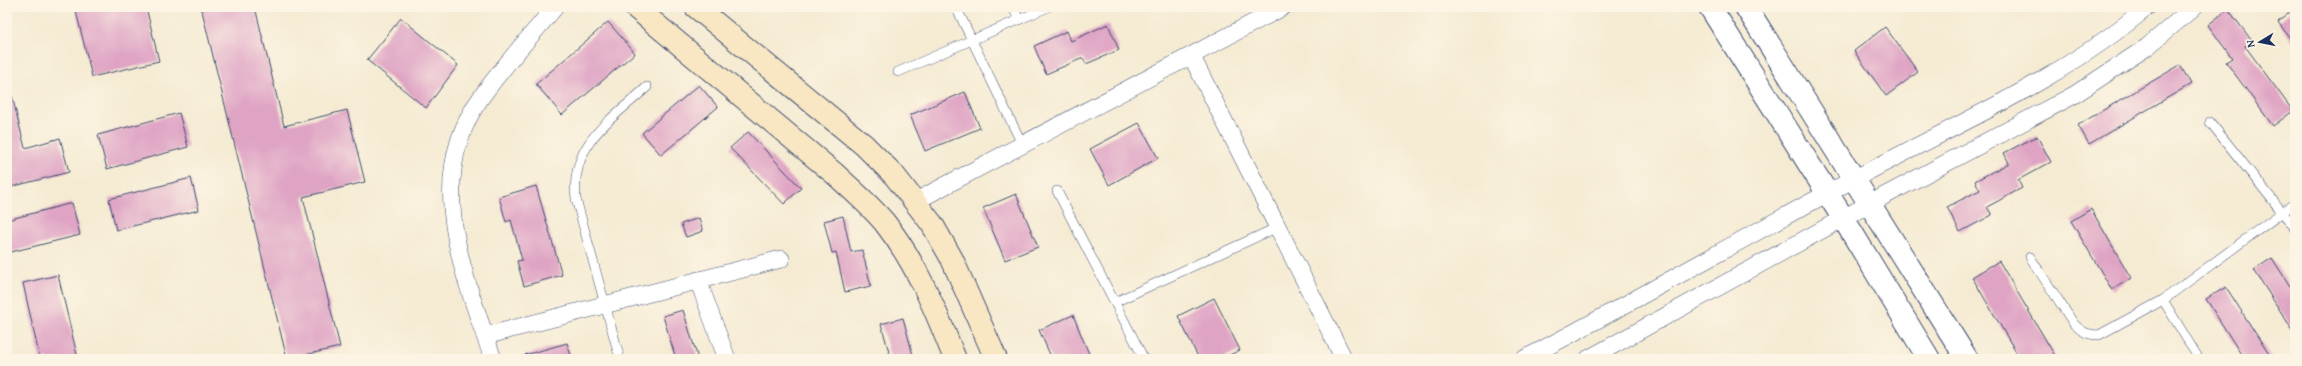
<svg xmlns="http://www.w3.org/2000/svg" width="2302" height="366" font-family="'Gentium Book Plus',serif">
  <rect width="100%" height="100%" fill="#fcf5e5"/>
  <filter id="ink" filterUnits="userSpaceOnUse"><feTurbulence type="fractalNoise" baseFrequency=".025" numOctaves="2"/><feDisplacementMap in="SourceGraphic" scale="8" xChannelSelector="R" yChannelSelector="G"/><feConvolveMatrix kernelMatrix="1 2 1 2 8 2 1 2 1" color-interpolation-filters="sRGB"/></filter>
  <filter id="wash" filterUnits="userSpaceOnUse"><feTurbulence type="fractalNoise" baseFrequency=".012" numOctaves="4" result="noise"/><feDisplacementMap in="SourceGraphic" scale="16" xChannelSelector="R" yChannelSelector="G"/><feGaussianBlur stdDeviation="0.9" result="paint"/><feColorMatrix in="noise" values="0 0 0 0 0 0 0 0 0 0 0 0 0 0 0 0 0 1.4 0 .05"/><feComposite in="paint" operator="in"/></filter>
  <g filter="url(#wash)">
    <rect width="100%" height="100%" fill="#f5ebd3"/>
    <g id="blocks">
      <!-- building -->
      <g fill="#dfa4c4">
        <path d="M75,7H146L159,61L92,77Z"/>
        <path d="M201,7H255L284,126L347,110L365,182L303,197L340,347L287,359Z"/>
        <path d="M2295,8V45L2278,22Z"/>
        <path d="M2228,9L2252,41L2245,46L2293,111L2273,126L2226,62L2232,58L2208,25Z"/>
        <path d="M401,18L458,65L426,108L367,60Z"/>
        <path d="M608,22L635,53L562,115L536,84Z"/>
        <path d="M1108,24L1119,50L1086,64L1083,58L1046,74L1034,46L1067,31L1071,41Z"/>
        <path d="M1885,27L1918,72L1886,96L1854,51Z"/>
        <path d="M2180,65L2191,84L2089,144L2078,125Z"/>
        <path d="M699,85L718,107L661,155L642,133Z"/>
        <path d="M965,92L980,128L925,151L910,115Z"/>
        <path d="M7,96H12L25,148L60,138L69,172L7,188Z"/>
        <path d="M179,113L188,147L107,169L98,135Z"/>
        <path d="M1139,123L1158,158L1109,185L1090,149Z"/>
        <path d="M748,132L801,188L784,204L730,148Z"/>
        <path d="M2037,136L2051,162L2018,180L2022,188L1987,207L1992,215L1960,232L1947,207L1980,190L1975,181L2009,163L2004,153Z"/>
        <path d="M191,178L199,210L116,230L109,199Z"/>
        <path d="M536,186L562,275L524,286L517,261L522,260L511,220L506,222L499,197Z"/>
        <path d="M1016,194L1038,247L1005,260L983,208Z"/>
        <path d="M72,203L80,235L7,253V220Z"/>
        <path d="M2091,209L2131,278L2112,290L2071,221Z"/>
        <path d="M843,216L851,252L862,250L871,286L845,292L836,252L832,253L824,221Z"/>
        <path d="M699,218L703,231L686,237L681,224Z"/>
        <path d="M2272,258L2295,294V334L2254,270Z"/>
        <path d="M1999,261L2057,359H2020L1972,277Z"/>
        <path d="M58,275L78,359H40L23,283Z"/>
        <path d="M2226,287L2272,359H2244L2206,299Z"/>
        <path d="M1214,298L1240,350L1221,359H1199L1178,316Z"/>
        <path d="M683,310L698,359H676L663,316Z"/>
        <path d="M1073,315L1091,359H1052L1039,330Z"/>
        <path d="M903,318L914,359H891L881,324Z"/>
        <path d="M567,343L572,359H526L525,355Z"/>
      </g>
    </g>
  </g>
  <g filter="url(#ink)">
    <use href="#blocks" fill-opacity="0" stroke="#3c4b70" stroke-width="1"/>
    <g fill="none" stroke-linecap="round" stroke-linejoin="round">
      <!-- service casing -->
      <g stroke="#3c4b70" stroke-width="10">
        <g id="service">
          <path d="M956,7L1023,146"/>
          <path d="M1013,7L1019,20"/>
          <path d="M898,72L1048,7"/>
          <path d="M2210,122L2295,228"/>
          <path d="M1057,191L1144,359"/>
          <path d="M2030,257L2074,324C2082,332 2088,335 2099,335L2163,300L2295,203"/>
          <path d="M2163,300L2199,359"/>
          <path d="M1115,302L1278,227"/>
          <path d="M620,359L576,199C570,143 610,121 647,87"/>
        </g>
      </g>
      <!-- minor casing -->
      <g stroke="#3c4b70" stroke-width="18">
        <g id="minor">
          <path d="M1192,57L1344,359"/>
          <path d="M916,201L1283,7"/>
          <path d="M698,280L727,359"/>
          <path d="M485,336L781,259"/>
          <path d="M493,359C464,274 422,178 482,96C504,65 531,36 555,7"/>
          <path d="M1524,359C1636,301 1744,237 1856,178C1954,125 2062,80 2147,7"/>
          <path d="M1588,359L1869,204L2074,95L2147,47L2194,7"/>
        </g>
      </g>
      <!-- tertiary casing -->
      <g stroke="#3c4b70" stroke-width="24">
        <g id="tertiary">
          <path d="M1710,7L1843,218L1929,359"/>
          <path d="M1746,7L1967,359"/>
        </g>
      </g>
      <!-- secondary casing -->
      <g stroke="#3c4b70" stroke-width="24">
        <g id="secondary">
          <path d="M635,7L835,174C852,190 870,205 885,223C917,264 936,311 955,359"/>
          <path d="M696,7L864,145L894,175L932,224L952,259L996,359"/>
        </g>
      </g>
      <!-- service -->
      <use href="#service" stroke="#fff" stroke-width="9"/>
      <!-- minor -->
      <use href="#minor" stroke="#fff" stroke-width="17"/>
      <!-- tertiary -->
      <use href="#tertiary" stroke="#fff" stroke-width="22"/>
      <!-- secondary -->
      <use href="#secondary" stroke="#f9e7c3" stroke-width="22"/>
    </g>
  </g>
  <!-- margin -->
  <rect width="2302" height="366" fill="none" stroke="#fcf5e5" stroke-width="24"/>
  <!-- north arrow -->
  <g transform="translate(2260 42) rotate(260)" stroke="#fcf5e5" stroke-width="3" paint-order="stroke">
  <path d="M0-3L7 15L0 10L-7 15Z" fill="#1b2f5e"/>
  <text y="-6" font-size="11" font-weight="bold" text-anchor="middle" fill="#1b2f5e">N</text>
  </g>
</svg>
